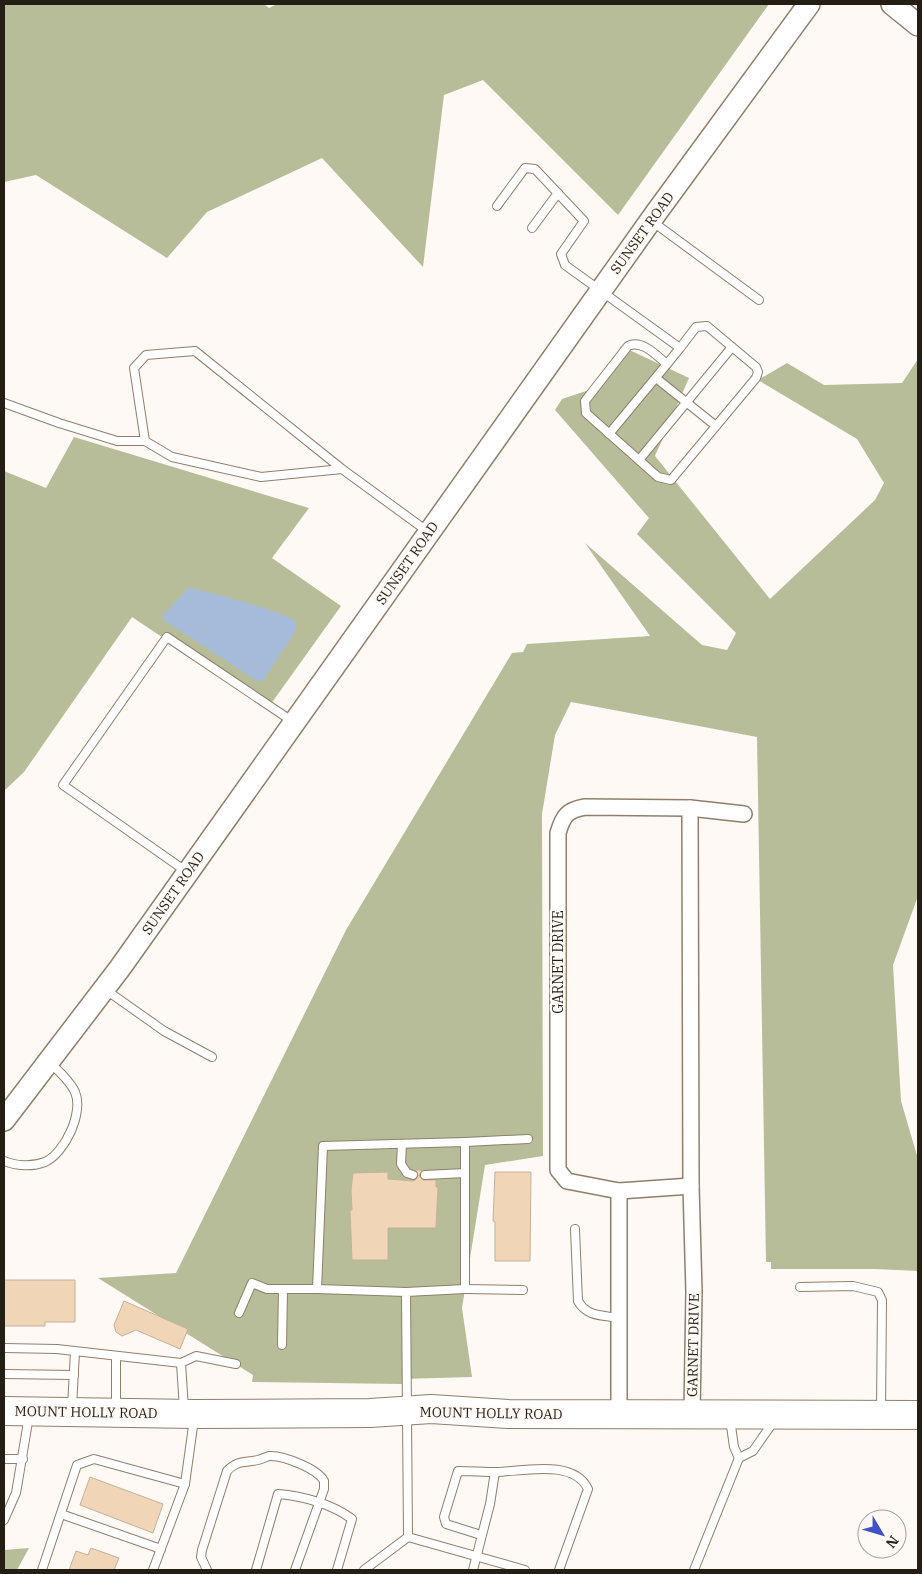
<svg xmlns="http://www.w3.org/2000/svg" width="922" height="1574" font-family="'IBM Plex Serif',serif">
  <rect width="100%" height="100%" fill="#fef9f5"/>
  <!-- forest -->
  <g fill="#b7bd99">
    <path d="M4,4H264L269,8L277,4H769L618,215L483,80L444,95L423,267L322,158L207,212L167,258L36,175L4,182Z"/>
    <path d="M621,346L689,378L655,456L770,599L875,500L884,483L857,439L758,380L787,363L824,385L902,383L918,359V896L893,965L901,1101L918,1159V1271L875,1269H771V1262H766L757,737L571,702L555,735L542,814L543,1156L485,1165L462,1308L472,1377L402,1379V1384L252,1382L253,1375L98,1278L176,1273L346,930L512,653L523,652L527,644L650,636L585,543L702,645L727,650L736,633L637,534L649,518L555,410L562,399L598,387Z"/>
    <path d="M74,437L309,508L272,558L341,606L268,708L132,617L24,772L4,791V471L46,488Z"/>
    <path d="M29,1548L17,1570H4V1550Z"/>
  </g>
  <!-- water -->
  <path fill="#a6bbda" d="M188,588C202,589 286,613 295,621L296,631L262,682L254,679L161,618Z"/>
  <!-- building -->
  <g fill="#f0d5b7" stroke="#c4b19b">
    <path d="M416,1170H422L419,1176L423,1180H436V1187H438L436,1228H388V1260H352L350,1210H352L351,1190L353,1173L388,1172V1179L414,1181L418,1176Z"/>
    <path d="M495,1172H531L530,1261H495V1222L493,1221Z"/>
    <path d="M4,1280H75V1322H45V1326H4Z"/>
    <path d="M124,1301L188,1329L180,1349L136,1330L122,1336L116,1332L114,1325Z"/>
    <path d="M90,1477L163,1504L153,1533L80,1505Z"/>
    <path d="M91,1548L119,1558L114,1570H69L76,1551L88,1555Z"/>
  </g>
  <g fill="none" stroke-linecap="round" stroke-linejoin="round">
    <!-- lane casing -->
    <g stroke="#917e69" stroke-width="10">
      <g id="lane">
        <path d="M497,206L525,168L535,169L584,221L561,254L565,265L680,348L696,327L707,326L756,367L758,372L756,378L671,480L658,477L586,413L585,401L628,346C642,339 657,356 667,364L680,348"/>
        <path d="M653,222L759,300"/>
        <path d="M532,228L558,193"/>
        <path d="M656,378L716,426"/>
        <path d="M4,403L59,423L117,441H145"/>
        <path d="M609,434L667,364"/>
        <path d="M639,460L732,347"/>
        <path d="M342,469L261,477L172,457L145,441L134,368L146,355L195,351L342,469L427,531"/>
        <path d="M187,872L63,785L167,637L292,721"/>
        <path d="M106,990L164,1031L212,1057"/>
        <path d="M465,1142L528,1139"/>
        <path d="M402,1144L401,1164L407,1173L413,1175"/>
        <path d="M4,1161C16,1166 32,1167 45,1162C65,1153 84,1112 75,1092C70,1081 59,1071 50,1063"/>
        <path d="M425,1175L465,1173"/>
        <path d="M575,1229L578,1301C587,1317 602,1315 619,1318"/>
        <path d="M800,1287L853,1286L878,1292L882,1300L881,1410"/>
        <path d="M465,1289L523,1290"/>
        <path d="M406,1292L465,1289V1142L323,1146L317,1289L406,1292L408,1537L525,1570"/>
        <path d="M239,1313L252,1283L267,1289H317"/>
        <path d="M282,1345L283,1289"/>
        <path d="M4,1348L57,1349L181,1363L196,1356L236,1364"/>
        <path d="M116,1357V1407"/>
        <path d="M181,1363L184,1409"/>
        <path d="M4,1374L74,1375"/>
        <path d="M72,1407L75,1352"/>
        <path d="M730,1419L734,1447L739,1458"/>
        <path d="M4,1459H23"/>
        <path d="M61,1514L161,1549"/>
        <path d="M4,1520L16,1493L29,1416"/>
        <path d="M481,1535L446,1524L444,1517L458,1471C471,1471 484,1472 497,1472C524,1471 574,1459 588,1489L559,1570"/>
        <path d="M42,1570L77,1465L94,1459L185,1484"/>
        <path d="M153,1570L185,1484L194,1419"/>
        <path d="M207,1570L201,1557L202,1550L227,1471C237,1460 245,1463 258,1460C262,1459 266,1457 269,1456C283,1455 318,1469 324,1481V1489L295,1570"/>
        <path d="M256,1570L278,1494C303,1496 332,1504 352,1519L337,1570"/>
        <path d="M364,1570L408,1537"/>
        <path d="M473,1570L490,1504L495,1472"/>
        <path d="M694,1570L739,1458L753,1451L774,1421"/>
      </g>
    </g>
    <!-- street casing -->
    <g stroke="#917e69" stroke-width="18">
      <g id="street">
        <path d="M690,808L691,1186L694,1292L692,1413"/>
        <path d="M691,1186L619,1191L567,1181L558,1170V833C563,816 567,810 585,807L690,808L744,814"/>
        <path d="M619,1191V1414"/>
      </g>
    </g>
    <!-- secondary casing -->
    <g stroke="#917e69" stroke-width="24">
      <g id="secondary">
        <path d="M892,4L918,25"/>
        <path d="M4,1120L120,968L656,213L809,4"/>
      </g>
    </g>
    <!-- highway casing -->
    <g stroke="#917e69" stroke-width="30">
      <path id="highway" d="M4,1411L194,1414L370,1413L431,1409L508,1414L918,1415"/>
    </g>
    <!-- lane -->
    <use href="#lane" stroke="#fff" stroke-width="8"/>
    <!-- street -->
    <use href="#street" stroke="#fff" stroke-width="15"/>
    <!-- secondary -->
    <use href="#secondary" stroke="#fff" stroke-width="21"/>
    <!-- highway -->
    <use href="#highway" stroke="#fff" stroke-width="28"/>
  </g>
  <g text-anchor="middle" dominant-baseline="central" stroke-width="4.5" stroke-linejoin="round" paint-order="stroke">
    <!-- street labels -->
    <g font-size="14" fill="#251e15" stroke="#fef9f5">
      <text transform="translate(642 233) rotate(-54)">SUNSET ROAD</text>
      <text transform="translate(407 563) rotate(-55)">SUNSET ROAD</text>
      <text transform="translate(173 893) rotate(-55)">SUNSET ROAD</text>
      <text transform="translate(558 962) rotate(-90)">GARNET DRIVE</text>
      <text transform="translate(693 1345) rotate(-89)">GARNET DRIVE</text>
      <text transform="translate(86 1412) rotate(1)">MOUNT HOLLY ROAD</text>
      <text transform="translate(491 1413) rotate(1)">MOUNT HOLLY ROAD</text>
    </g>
  </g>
  <!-- border -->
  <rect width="922" height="1574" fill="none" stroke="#251e15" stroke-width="10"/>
  <!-- north arrow -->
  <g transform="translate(882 1534) rotate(128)"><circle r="24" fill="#fef9f5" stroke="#a7a19b"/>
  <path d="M0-4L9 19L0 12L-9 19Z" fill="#4152c6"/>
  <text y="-8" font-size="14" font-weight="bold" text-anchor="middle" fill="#251e15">N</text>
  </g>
</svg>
